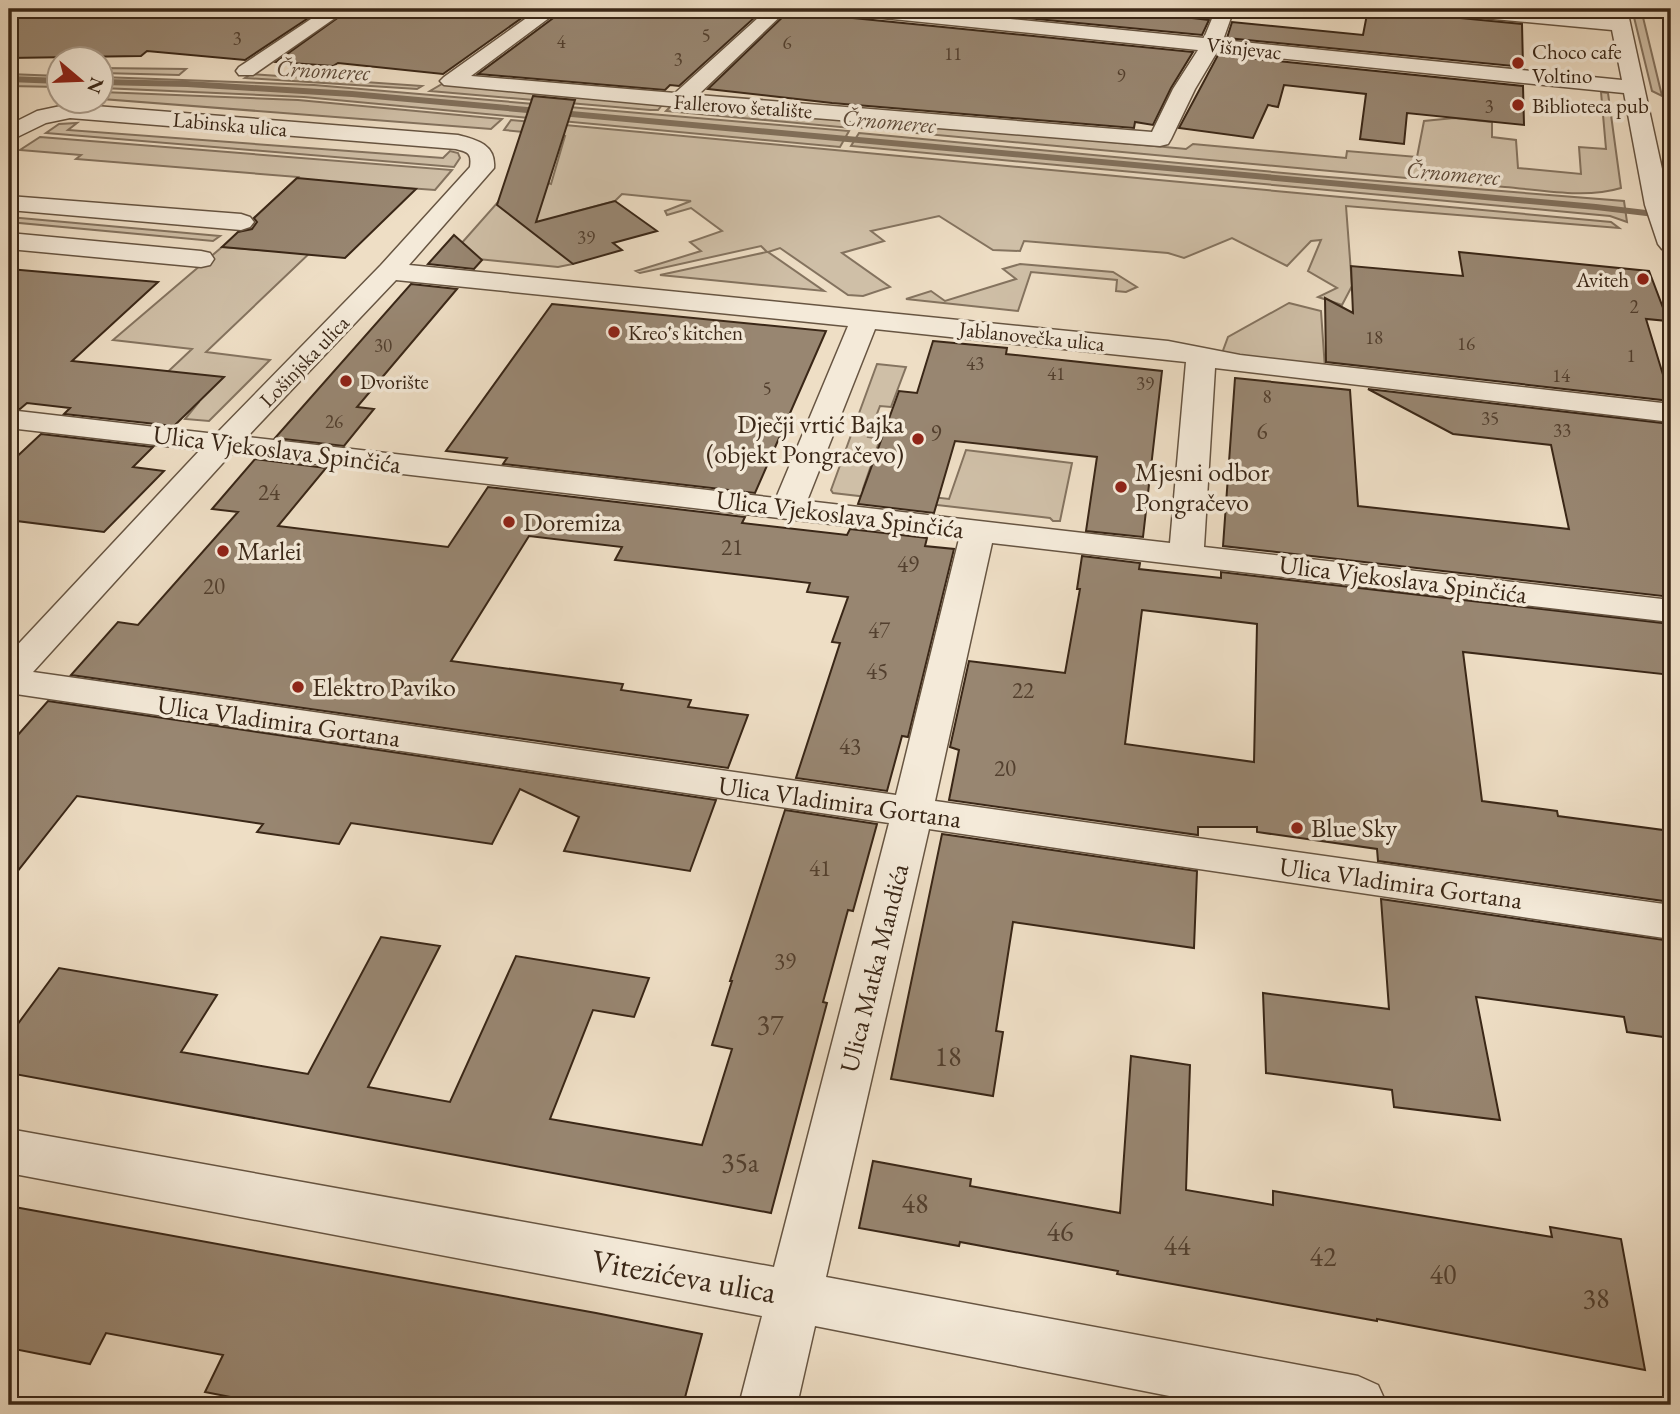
<svg xmlns="http://www.w3.org/2000/svg" width="1680" height="1414" font-family="'EB Garamond',serif">
  <rect width="100%" height="100%" fill="#eedec5"/>
  <filter id="stains"><feTurbulence type="fractalNoise" baseFrequency=".00286" numOctaves="4"/><feColorMatrix values="0 0 0 0 .2 0 0 0 0 .09 0 0 0 0 .02 0 0 0 .5 -.17"/></filter>
  <radialGradient id="worn" r=".72"><stop offset=".6" stop-color="#630" stop-opacity="0"/><stop offset="1" stop-color="#630" stop-opacity=".3"/></radialGradient>
  <!-- green -->
  <g fill="#cfbfa7" stroke="#84735f" stroke-width="2">
    <path d="M1632,9H1641L1662,96L1652,91Z"/>
    <path d="M102,68L186,69L179,75L102,73Z"/>
    <path d="M9,74L59,76V87L9,86Z"/>
    <path d="M251,74L422,86L417,89L245,78Z"/>
    <path d="M102,77L314,85L849,131L840,147L304,97L102,88Z"/>
    <path d="M442,84L662,105L658,110H650L430,91Z"/>
    <path d="M102,92L298,100L502,119L491,129L102,99Z"/>
    <path d="M1601,92L1608,93L1621,188C1585,199 1542,190 1505,187L861,128L865,119L1186,149L1193,144L1346,158L1347,151L1417,157L1424,121L1454,118L1492,122V137L1516,140L1518,168L1581,174L1579,147L1606,149Z"/>
    <path d="M672,105L855,119L851,128L666,111Z"/>
    <path d="M511,120L1611,222L1619,228L1346,206L1352,286L1342,305L1318,297L1337,288L1308,271L1321,240L1311,241L1287,266L1232,238L1184,258L1168,253L1024,241L1020,251L993,250L939,216L871,231L884,241L842,253L890,287L863,296L848,295L780,248L768,252L824,291L660,275L767,252L761,246L640,273L636,271L701,251L690,242L722,231L691,208L667,215L665,211L691,201L622,194L615,201L566,214L573,264L558,267L458,257L452,254L522,175L551,184L565,136L504,130Z"/>
    <path d="M77,123L68,130L443,158L450,151L458,153L460,158L454,167L46,133L59,124Z"/>
    <path d="M859,133L1316,176L1624,201L1627,222L1610,216L851,146Z"/>
    <path d="M40,137L452,170L435,190L380,186L206,352L270,360L209,421L185,419L198,403L123,414L192,349L113,340L222,247L271,251L289,232L243,228L298,177L76,159L81,155L20,150Z"/>
    <path d="M9,217L220,236L213,241L9,222Z"/>
    <path d="M1020,264L1113,272L1137,287L1126,292L1116,291L1117,280L1031,272L1018,311L906,299L931,291L945,301L1016,279L1003,269Z"/>
    <path d="M1289,303L1321,311L1325,369L1221,356L1228,337Z"/>
    <path d="M877,364L906,367L891,407L880,406L868,437L880,439L863,489L949,499L966,450L1072,463L1060,521H1053L1050,518L833,493L831,490Z"/>
  </g>
  <g fill="none" stroke-linecap="round" stroke-linejoin="round">
    <!-- stream -->
    <g fill="#81705c" fill-rule="evenodd">
      <path d="M9,76L60,78V84L9,82Z"/>
      <path d="M102,79L187,81L352,91L1596,204L1671,213V219L1596,210L352,97L187,87L102,85Z"/>
    </g>
  </g>
  <!-- building -->
  <g fill="#988671" stroke="#3a2717" stroke-width="2" fill-rule="evenodd">
    <path d="M102,9H322L245,60L147,51L141,56L9,58V23L22,12H101Z"/>
    <path d="M350,9H516L533,10L443,74L338,63L333,66L276,62Z"/>
    <path d="M579,9H764L679,86L670,85L665,90L478,74L560,13L572,14Z"/>
    <path d="M791,9H841L853,18L1193,52L1171,88L1153,125L1135,122L1134,128L832,103L708,89Z"/>
    <path d="M932,9H1116L1209,20L1202,35Z"/>
    <path d="M1368,9L1522,24L1523,67L1227,38L1232,22L1363,35Z"/>
    <path d="M1218,55L1523,86L1524,125L1407,113L1404,144L1360,139L1366,94L1284,85L1278,107L1268,105L1253,138L1179,128Z"/>
    <path d="M533,96L575,100L536,222L615,201L657,231L613,243L622,250L573,264L497,205Z"/>
    <path d="M297,178L416,189L345,258L222,247L238,232L252,229L257,222L254,218Z"/>
    <path d="M454,235L482,260L474,269L428,264Z"/>
    <path d="M1459,252L1649,271L1668,321L1646,319L1671,401L1326,362L1325,298L1353,313L1351,266L1463,276Z"/>
    <path d="M9,269L158,282L72,361L224,377L174,426L64,414L70,408L27,403L20,409L9,408Z"/>
    <path d="M411,284L457,289L357,407L374,409L344,446L275,438Z"/>
    <path d="M552,304L826,331L755,493L503,464L507,458L446,451Z"/>
    <path d="M933,341L1007,348L1006,354L1162,371L1143,537L1086,531L1097,457L955,441L934,513L858,504L899,391L917,393Z"/>
    <path d="M1235,378L1350,390L1358,506L1569,529L1551,445L1453,434L1368,389L1671,424V597L1223,546Z"/>
    <path d="M41,434L153,447L133,467L164,471L104,532L9,520V464Z"/>
    <path d="M255,459L326,468L278,526L448,547L488,487L745,517L742,523L847,535L850,529L927,538L925,546L954,549L908,737L902,736L887,791L796,778L840,643L832,642L848,597L807,592L810,583L615,560L622,547L529,536L451,661L623,684L621,690L691,700L688,707L748,715L728,768L71,675L118,622L138,625L238,512L212,509Z"/>
    <path d="M1082,556L1140,563L1139,569L1221,578V572L1671,624V675L1463,652L1482,801L1557,811L1558,816L1663,830L1671,862V902L1378,861L1377,849L1257,832V827H1198V835L949,800L959,750L950,747L969,661L1065,673L1080,589H1077ZM1142,610L1257,624L1254,762L1125,744Z"/>
    <path d="M48,701L716,800L690,871L564,851L579,817L520,789L492,844L351,823L339,844L257,832L263,824L77,796L9,882V745Z"/>
    <path d="M785,810L877,824L853,911L848,910L823,1002L827,1003L771,1213L9,1073V1036L59,968L217,995L181,1052L308,1074L381,937L440,946L368,1087L450,1102L516,956L649,978L634,1017L593,1010L550,1119L702,1145L732,1049L712,1045L732,981H730Z"/>
    <path d="M942,834L1197,871L1194,948L1013,922L996,1031L1003,1032L993,1096L891,1079Z"/>
    <path d="M1381,899L1671,941V1038L1627,1032L1624,1017L1476,997L1500,1120L1394,1107L1392,1090L1266,1073L1263,993L1389,1009Z"/>
    <path d="M1131,1056L1190,1065L1186,1190L1273,1205V1191L1552,1237L1550,1227L1621,1239L1645,1370L1377,1319V1321L1117,1274L1118,1271L960,1242L959,1246L859,1228L873,1161L971,1179L970,1186L1120,1213Z"/>
    <path d="M9,1206L596,1313L702,1334L683,1405H272L205,1392L223,1355L106,1333L90,1364L9,1348Z"/>
  </g>
  <g fill="none" stroke-linecap="round" stroke-linejoin="round">
    <!-- minor casing -->
    <g stroke="#675542" stroke-width="3">
      <g id="minor">
        <path d="M326,9H348L253,75H239L236,71L239,67Z"/>
        <path d="M539,9H561L471,76L675,93L768,9H788L698,95L1152,132L1173,89L1198,50L853,15L843,9H908L1204,38L1216,9H1234L1223,40L1622,80L1612,30L1450,15L1440,9H1509L1610,18L1609,9H1627L1671,210V252L1662,249L1658,244L1645,205L1624,93L1217,52L1195,89L1171,139L1168,144L1160,146L679,107L444,85L440,81L444,77Z"/>
        <path d="M70,104L458,135C478,140 496,145 494,168L409,265L1168,341L1240,355L1671,404V422L1215,368L1204,547L1671,600V622L992,543L935,801L1671,905V939L929,829L826,1277L1358,1376L1378,1385L1387,1405H1215L815,1326L797,1405H739L762,1316L9,1173V1129L774,1267L889,823L9,693V654L200,450L9,428V410L216,434L381,265L470,167C472,153 468,152 456,149L70,118L46,123L9,141V125L37,111ZM396,280L848,326L776,498L247,437ZM875,329L1186,362L1170,543L807,501ZM231,454L959,539L896,795L33,672Z"/>
        <path d="M9,196L241,214L250,217L254,222L250,227L241,230L9,210Z"/>
        <path d="M9,233L201,251L210,253L214,259L210,265L201,267L9,249Z"/>
      </g>
    </g>
    <!-- minor -->
    <use href="#minor" fill="#f4ead9" fill-rule="evenodd"/>
  </g>
  <!-- markers -->
  <g fill="#8f2418" stroke="#f4ead9" stroke-width="2.5">
    <circle cx="1518" cy="63" r="7"/>
    <circle cx="1518" cy="105" r="7"/>
    <circle cx="1643" cy="279" r="7"/>
    <circle cx="614" cy="332" r="7"/>
    <circle cx="346" cy="381" r="7"/>
    <circle cx="918" cy="439" r="7"/>
    <circle cx="1121" cy="487" r="7"/>
    <circle cx="509" cy="522" r="7"/>
    <circle cx="223" cy="551" r="7"/>
    <circle cx="298" cy="687" r="7"/>
    <circle cx="1297" cy="828" r="7"/>
  </g>
  <g text-anchor="middle" dominant-baseline="central" stroke-width="7" stroke-linejoin="round" paint-order="stroke">
    <!-- far-number labels -->
    <g font-size="19" fill="#523f2e">
      <text x="706" y="35">5</text>
      <text x="237" y="38">3</text>
      <text x="561" y="41">4</text>
      <text x="787" y="42">6</text>
      <text x="953" y="53">11</text>
      <text x="678" y="59">3</text>
      <text x="1121" y="75">9</text>
      <text x="1489" y="106">3</text>
      <text x="586" y="237">39</text>
      <text x="1634" y="306">2</text>
      <text x="1374" y="337">18</text>
      <text x="1466" y="343">16</text>
      <text x="383" y="345">30</text>
      <text x="1631" y="355">1</text>
      <text x="975" y="363">43</text>
      <text x="1056" y="373">41</text>
      <text x="1561" y="375">14</text>
      <text x="1145" y="383">39</text>
      <text x="767" y="388">5</text>
      <text x="1267" y="396">8</text>
      <text x="1490" y="418">35</text>
      <text x="334" y="421">26</text>
      <text x="1562" y="430">33</text>
    </g>
    <!-- far-street labels -->
    <g font-size="21" fill="#3a2717" stroke="#f4ead9">
      <text transform="translate(1244 48) rotate(6)">Višnjevac</text>
      <text transform="translate(743 106) rotate(4)">Fallerovo šetalište</text>
      <text transform="translate(230 124) rotate(5)">Labinska ulica</text>
      <text transform="translate(1032 336) rotate(6)">Jablanovečka ulica</text>
      <text transform="translate(304 361) rotate(-46)">Lošinjska ulica</text>
    </g>
    <!-- far-poi labels -->
    <g font-size="21" fill="#3a2717" stroke="#f4ead9" text-anchor="start">
      <text x="1532" y="51">Choco cafe<tspan x="1532" dy="24">Voltino</tspan></text>
      <text x="1532" y="105">Biblioteca pub</text>
      <text x="1629" y="279" text-anchor="end">Aviteh</text>
      <text x="628" y="332">Kreo's kitchen</text>
      <text x="360" y="381">Dvorište</text>
    </g>
    <!-- far-water labels -->
    <g font-size="23" font-style="italic" fill="#5e4b3a" stroke="#f4ead9">
      <text transform="translate(323 70) rotate(3)">Črnomerec</text>
      <text transform="translate(889 121) rotate(5)">Črnomerec</text>
      <text transform="translate(1453 173) rotate(5)">Črnomerec</text>
    </g>
    <!-- number labels -->
    <g font-size="23" fill="#523f2e">
      <text x="1262" y="431">6</text>
      <text x="936" y="433">9</text>
      <text x="269" y="492">24</text>
      <text x="732" y="547">21</text>
      <text x="908" y="564">49</text>
      <text x="214" y="586">20</text>
      <text x="879" y="630">47</text>
      <text x="877" y="671">45</text>
      <text x="1023" y="690">22</text>
      <text x="850" y="746">43</text>
      <text x="1005" y="768">20</text>
      <text x="820" y="868">41</text>
      <text x="785" y="961">39</text>
    </g>
    <!-- poi labels -->
    <g font-size="26" fill="#3a2717" stroke="#f4ead9" text-anchor="start">
      <text x="904" y="424" text-anchor="end">Dječji vrtić Bajka<tspan x="904" dy="30">(objekt Pongračevo)</tspan></text>
      <text x="1135" y="472">Mjesni odbor<tspan x="1135" dy="30">Pongračevo</tspan></text>
      <text x="523" y="522">Doremiza</text>
      <text x="237" y="551">Marlei</text>
      <text x="312" y="687">Elektro Paviko</text>
      <text x="1311" y="828">Blue Sky</text>
    </g>
    <!-- street labels -->
    <g font-size="26" fill="#3a2717" stroke="#f4ead9">
      <text transform="translate(277 449) rotate(7)">Ulica Vjekoslava Spinčića</text>
      <text transform="translate(840 514) rotate(7)">Ulica Vjekoslava Spinčića</text>
      <text transform="translate(1403 579) rotate(7)">Ulica Vjekoslava Spinčića</text>
      <text transform="translate(279 721) rotate(8)">Ulica Vladimira Gortana</text>
      <text transform="translate(840 802) rotate(8)">Ulica Vladimira Gortana</text>
      <text transform="translate(1401 883) rotate(8)">Ulica Vladimira Gortana</text>
      <text transform="translate(874 968) rotate(-76)">Ulica Matka Mandića</text>
    </g>
    <!-- near-number labels -->
    <g font-size="28" fill="#523f2e">
      <text x="770" y="1024">37</text>
      <text x="948" y="1056">18</text>
      <text x="740" y="1162">35a</text>
      <text x="915" y="1203">48</text>
      <text x="1060" y="1231">46</text>
      <text x="1177" y="1245">44</text>
      <text x="1323" y="1256">42</text>
      <text x="1443" y="1274">40</text>
      <text x="1596" y="1298">38</text>
    </g>
    <!-- near-street labels -->
    <g font-size="32" fill="#3a2717" stroke="#f4ead9">
      <text transform="translate(684 1276) rotate(10)">Vitezićeva ulica</text>
    </g>
  </g>
  <!-- margin -->
  <rect width="1680" height="1414" fill="none" stroke="#eedec5" stroke-width="35"/>
  <rect x="10" y="10" width="1659" height="1393" fill="none" stroke="#3a2717" stroke-width="3.5"/>
  <rect x="18" y="18" width="1645" height="1379" fill="none" stroke="#3a2717" stroke-width="2"/>
  <!-- north arrow -->
  <g transform="translate(80 80) rotate(109)"><circle r="33" fill="#f4ead9" stroke="#aa9c8b" stroke-width="2"/>
  <path d="M0-5L12 26L0 18L-12 26Z" fill="#8f2418"/>
  <text y="-10" font-size="19" font-weight="bold" text-anchor="middle" fill="#3a2717">N</text>
  </g>
  <rect width="100%" height="100%" filter="url(#stains)"/>
  <rect width="100%" height="100%" fill="url(#worn)"/>
</svg>
